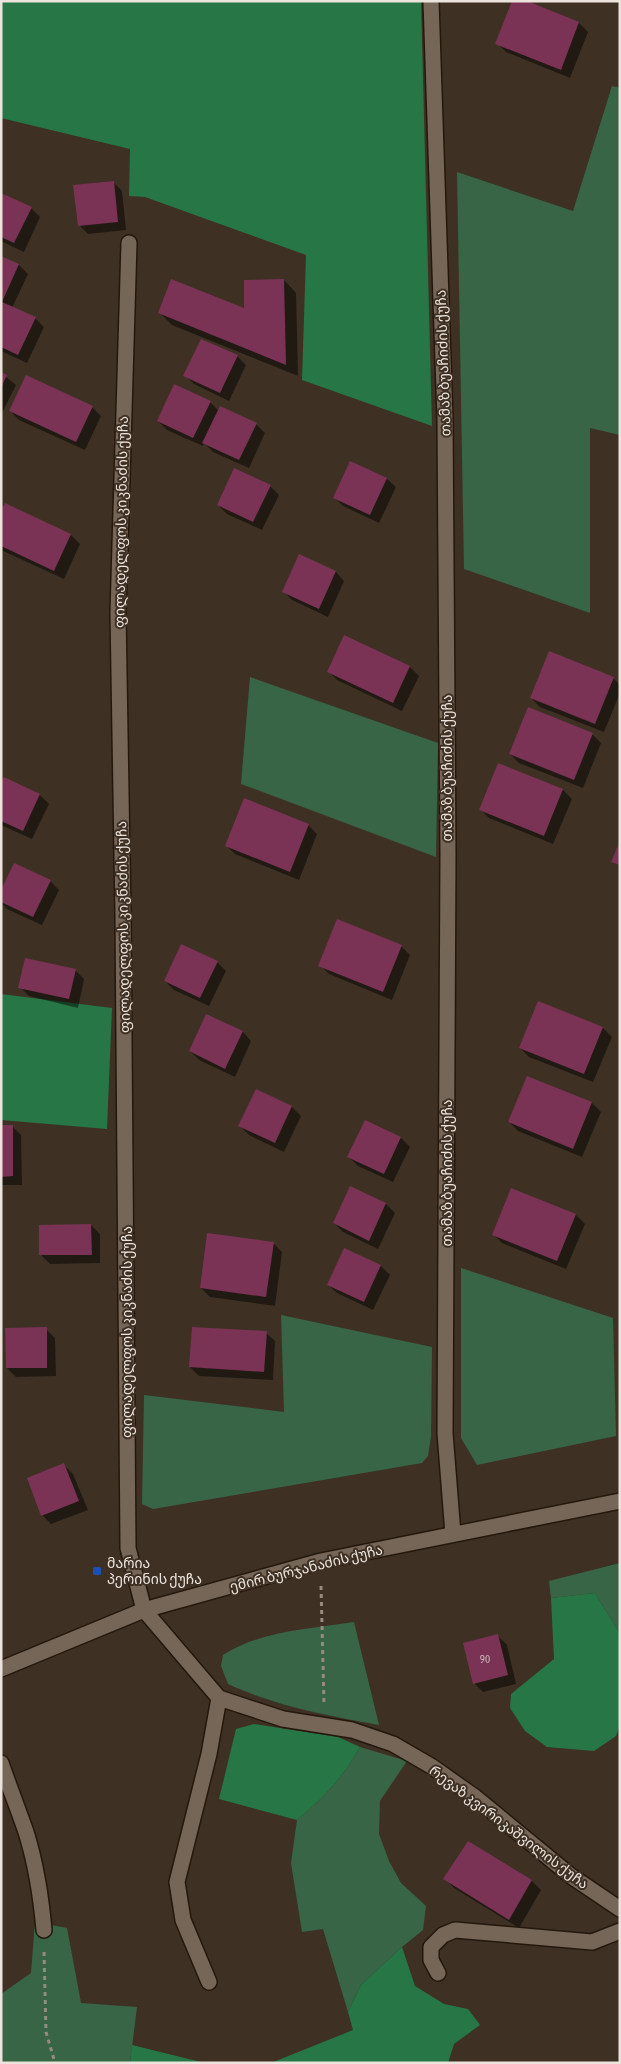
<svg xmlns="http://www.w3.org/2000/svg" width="621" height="2064" font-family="'Asap Condensed','Noto Sans Georgian',sans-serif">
  <rect width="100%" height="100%" fill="#3e3124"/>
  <!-- green -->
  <g fill="#376546">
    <path d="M612,86L620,88V435L590,428V613L464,569L457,172L573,211Z"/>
    <path d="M250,677L438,743L436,857L241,784Z"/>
    <path d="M461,1268L613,1318L616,1436L477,1465L461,1438Z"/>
    <path d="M281,1315L432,1347L431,1437L428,1456L422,1463L153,1509L142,1504L144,1395L284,1412Z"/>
    <path d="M620,1563V1634L595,1593L551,1598L549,1581Z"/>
    <path d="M354,1622L379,1725C326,1715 278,1707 228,1684L221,1666L223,1655C262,1630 310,1629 354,1622Z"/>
    <path d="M360,1747L407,1761L380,1801L379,1834L389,1861L401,1883L426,1906L423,1930L402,1947L361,1985L348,2012L323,1929L302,1932L291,1863L297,1820C326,1795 340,1781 360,1747Z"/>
    <path d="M35,1922L67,1928L81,2003L137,2007L130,2063H1V1994L31,1973Z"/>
  </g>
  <!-- forest -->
  <g fill="#267646">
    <path d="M1,1H421L432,426L302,380L306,255L145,197L129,196L130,149L1,118Z"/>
    <path d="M1,994L112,1008L107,1129L1,1120Z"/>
    <path d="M595,1593L620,1634V1725L616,1736L594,1751L547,1747L525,1731L510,1708L511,1694L554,1659L551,1598Z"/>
    <path d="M254,1724L338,1737L360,1747C340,1781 326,1795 297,1820L219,1799L236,1729Z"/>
    <path d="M402,1947L415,1986L444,2004L468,2009L480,2025L454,2044L448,2063H271L353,2030L348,2012L361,1985Z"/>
    <path d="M132,2045L205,2063H130Z"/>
  </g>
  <!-- shadow -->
  <g fill="#0007">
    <path d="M523,1L579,23L588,32L570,78L506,52L497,43Z"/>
    <path d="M113,182L122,191L126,230L88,234L79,225Z"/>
    <path d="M1,194L31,208L40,217L24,252L1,241Z"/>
    <path d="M1,257L19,265L28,274L12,308L35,318L44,327L27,363L1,351Z"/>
    <path d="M284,280L296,293L298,376L172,325L160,313L245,310Z"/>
    <path d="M237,356L246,365L229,401L194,384L185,375Z"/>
    <path d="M1,373L16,385L1,415Z"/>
    <path d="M210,402L219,411L256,424L265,433L249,468L213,452L204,443L203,446L167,430L158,421Z"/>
    <path d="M92,407L101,416L85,450L19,420L10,411Z"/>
    <path d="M387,479L396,487L379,523L343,506L334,497Z"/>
    <path d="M270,486L279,495L262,530L227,514L218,505Z"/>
    <path d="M1,513L71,535L80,544L64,579L1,550Z"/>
    <path d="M300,556L336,572L344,581L328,617L292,600L283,591Z"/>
    <path d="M344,637L410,667L419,676L402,711L337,680L328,671Z"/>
    <path d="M613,678L620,685V693L604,732L540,707L531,698Z"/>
    <path d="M592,734L601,743L583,788L519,763L510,754Z"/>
    <path d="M499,765L563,790L572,799L553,844L489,818L480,809Z"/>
    <path d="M4,778L40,795L49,804L32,839L1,825V785Z"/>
    <path d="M308,825L317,834L299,880L235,854L226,845Z"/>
    <path d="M50,881L59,890L42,925L7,909L1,903V893Z"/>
    <path d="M401,946L410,955L392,1000L329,974L320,965Z"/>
    <path d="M217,962L226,971L209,1006L174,990L165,981Z"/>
    <path d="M75,970L84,979L78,1008L29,996L20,987Z"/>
    <path d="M539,1003L603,1028L612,1037L593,1082L529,1057L520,1048Z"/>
    <path d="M207,1016L243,1032L251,1041L235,1077L199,1060L190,1051Z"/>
    <path d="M528,1077L592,1103L601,1112L582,1157L518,1131L509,1122Z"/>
    <path d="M256,1091L292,1107L301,1116L284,1152L249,1135L240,1126Z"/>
    <path d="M365,1122L401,1138L410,1147L393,1182L358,1166L349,1157Z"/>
    <path d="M1,1126H12L21,1135L22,1185H1Z"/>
    <path d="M350,1187L386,1204L395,1213L378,1249L343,1232L334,1223Z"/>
    <path d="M512,1189L576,1215L585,1224L566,1269L502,1243L493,1234Z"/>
    <path d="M91,1225L100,1234V1263L50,1264L41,1255Z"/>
    <path d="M273,1243L282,1252L275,1306L210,1297L201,1288Z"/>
    <path d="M381,1266L390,1275L373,1310L337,1293L328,1285Z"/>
    <path d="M46,1329L55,1338L56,1376L16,1377L7,1368Z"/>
    <path d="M266,1333L275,1341L273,1380L199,1376L190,1367Z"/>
    <path d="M64,1465L73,1474L88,1510L51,1524L42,1515L28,1479Z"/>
    <path d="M498,1636L507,1645L516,1684L483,1692L474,1683Z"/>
    <path d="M468,1842L532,1881L541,1890L519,1928L454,1888L445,1879Z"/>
  </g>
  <!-- building -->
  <g fill="#7a3255">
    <path d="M512,1H527L579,22L561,70L495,44Z"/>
    <path d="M114,181L118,222L78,226L73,185Z"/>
    <path d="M1,193L32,207L14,243L1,237Z"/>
    <path d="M1,256L19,264L2,302L36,317L18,355L1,347Z"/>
    <path d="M171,279L244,308V280L284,279L286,365L158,313Z"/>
    <path d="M201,339L238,355L220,393L183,376Z"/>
    <path d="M1,372L7,375L1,388Z"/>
    <path d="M26,375L93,406L76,442L9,411Z"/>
    <path d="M174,384L211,401L193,438L157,421Z"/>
    <path d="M220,406L257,423L239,460L202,443Z"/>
    <path d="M350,461L387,478L370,515L333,498Z"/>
    <path d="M234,468L271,485L253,522L217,505Z"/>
    <path d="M5,503L71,534L54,571L1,546V510Z"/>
    <path d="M299,554L336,571L319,609L282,592Z"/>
    <path d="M344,635L410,666L393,703L327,672Z"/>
    <path d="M549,651L614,677L595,724L530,698Z"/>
    <path d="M528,707L593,733L574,780L509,754Z"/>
    <path d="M498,763L563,789L544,836L479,810Z"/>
    <path d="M4,777L40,794L23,831L1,821V782Z"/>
    <path d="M244,798L309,824L290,872L225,846Z"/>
    <path d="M620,841V865L611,862Z"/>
    <path d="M14,863L51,880L33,917L1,902V890Z"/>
    <path d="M337,919L402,945L383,992L318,966Z"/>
    <path d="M181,944L218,961L200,998L164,981Z"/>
    <path d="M25,958L76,969L69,999L18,988Z"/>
    <path d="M538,1001L603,1027L584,1074L519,1048Z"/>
    <path d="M206,1014L243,1031L225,1069L189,1051Z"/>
    <path d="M527,1076L592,1102L573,1149L508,1122Z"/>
    <path d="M256,1089L292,1106L275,1143L238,1126Z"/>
    <path d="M365,1120L401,1137L384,1174L347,1157Z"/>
    <path d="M1,1125H13V1176L1,1177Z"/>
    <path d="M350,1186L386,1203L369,1241L333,1223Z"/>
    <path d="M511,1188L576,1214L557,1261L492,1235Z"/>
    <path d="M91,1224L92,1255H39V1225Z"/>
    <path d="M207,1233L274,1242L266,1297L200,1288Z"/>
    <path d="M344,1248L381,1265L364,1302L327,1285Z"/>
    <path d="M47,1327V1368H6L5,1328Z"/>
    <path d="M192,1327L267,1331L264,1372L189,1367Z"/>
    <path d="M64,1463L79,1501L41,1516L27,1478Z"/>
    <path d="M498,1634L508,1675L473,1684L463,1643Z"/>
    <path d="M468,1841L532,1880L509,1920L443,1879Z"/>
  </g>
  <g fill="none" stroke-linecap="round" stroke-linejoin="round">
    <!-- service casing -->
    <g stroke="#24180c" stroke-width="18">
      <g id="service">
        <path d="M1,1763C9,1786 18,1809 26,1832C36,1864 41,1896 44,1930"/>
        <path d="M438,1973L431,1960V1947L443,1935L455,1930L592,1942L620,1931"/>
        <path d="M209,1982L183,1920L177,1882L209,1754L219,1698"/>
      </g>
    </g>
    <!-- minor casing -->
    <g stroke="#24180c" stroke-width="18">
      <g id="minor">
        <path d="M431,1L445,419L448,855L445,1433L453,1534"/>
        <path d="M129,243L118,613L123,914L128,1548L144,1610L219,1698L283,1719L352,1730L393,1744L431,1766L475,1797L571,1876L620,1909"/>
      </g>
    </g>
    <!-- tertiary casing -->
    <g stroke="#24180c" stroke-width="18">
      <path id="tertiary" d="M1,1669L144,1610L321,1561L620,1501"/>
    </g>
    <!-- path -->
    <g stroke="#958b80" stroke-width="3" stroke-dasharray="4 4" stroke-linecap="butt">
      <path d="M321,1586L324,1703"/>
      <path d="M44,1952L46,2032L55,2063"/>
    </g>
    <!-- service -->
    <use href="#service" stroke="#756658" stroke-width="15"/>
    <!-- minor -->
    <use href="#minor" stroke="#756658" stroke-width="15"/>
    <!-- tertiary -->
    <use href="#tertiary" stroke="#756658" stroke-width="15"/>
  </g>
  <!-- markers -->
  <rect fill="#1a4fb4" stroke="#3e3124" stroke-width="2" x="92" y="1566" width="10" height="10" rx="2.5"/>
  <g text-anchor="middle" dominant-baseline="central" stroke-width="4" stroke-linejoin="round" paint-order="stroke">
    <!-- number labels -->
    <g font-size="11" fill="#d0b8ba">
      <text x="485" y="1659">90</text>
    </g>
    <!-- street labels -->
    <g font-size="14" fill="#ece4dc" stroke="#3e3124">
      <text transform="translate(443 363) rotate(-92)">თამაზ ბუაჩიძის ქუჩა</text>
      <text transform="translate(121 522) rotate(-89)">ფილადელფოს კიკნაძის ქუჩა</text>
      <text transform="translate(447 768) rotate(-90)">თამაზ ბუაჩიძის ქუჩა</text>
      <text transform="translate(123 927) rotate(-91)">ფილადელფოს კიკნაძის ქუჩა</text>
      <text transform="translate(447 1173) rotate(-90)">თამაზ ბუაჩიძის ქუჩა</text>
      <text transform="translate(127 1332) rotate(-90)">ფილადელფოს კიკნაძის ქუჩა</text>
      <text transform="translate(306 1568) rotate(-14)">ემირ ბურჯანაძის ქუჩა</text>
      <text transform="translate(509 1827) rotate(37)">რევაზ კვირიკაშვილის ქუჩა</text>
    </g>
    <!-- poi labels -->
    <g font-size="14" fill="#ece4dc" stroke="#3e3124" text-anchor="start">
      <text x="107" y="1563">მარია<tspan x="107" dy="16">პერინის ქუჩა</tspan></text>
    </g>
  </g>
  <!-- border -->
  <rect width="621" height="2064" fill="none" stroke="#ece4dc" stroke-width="5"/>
</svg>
